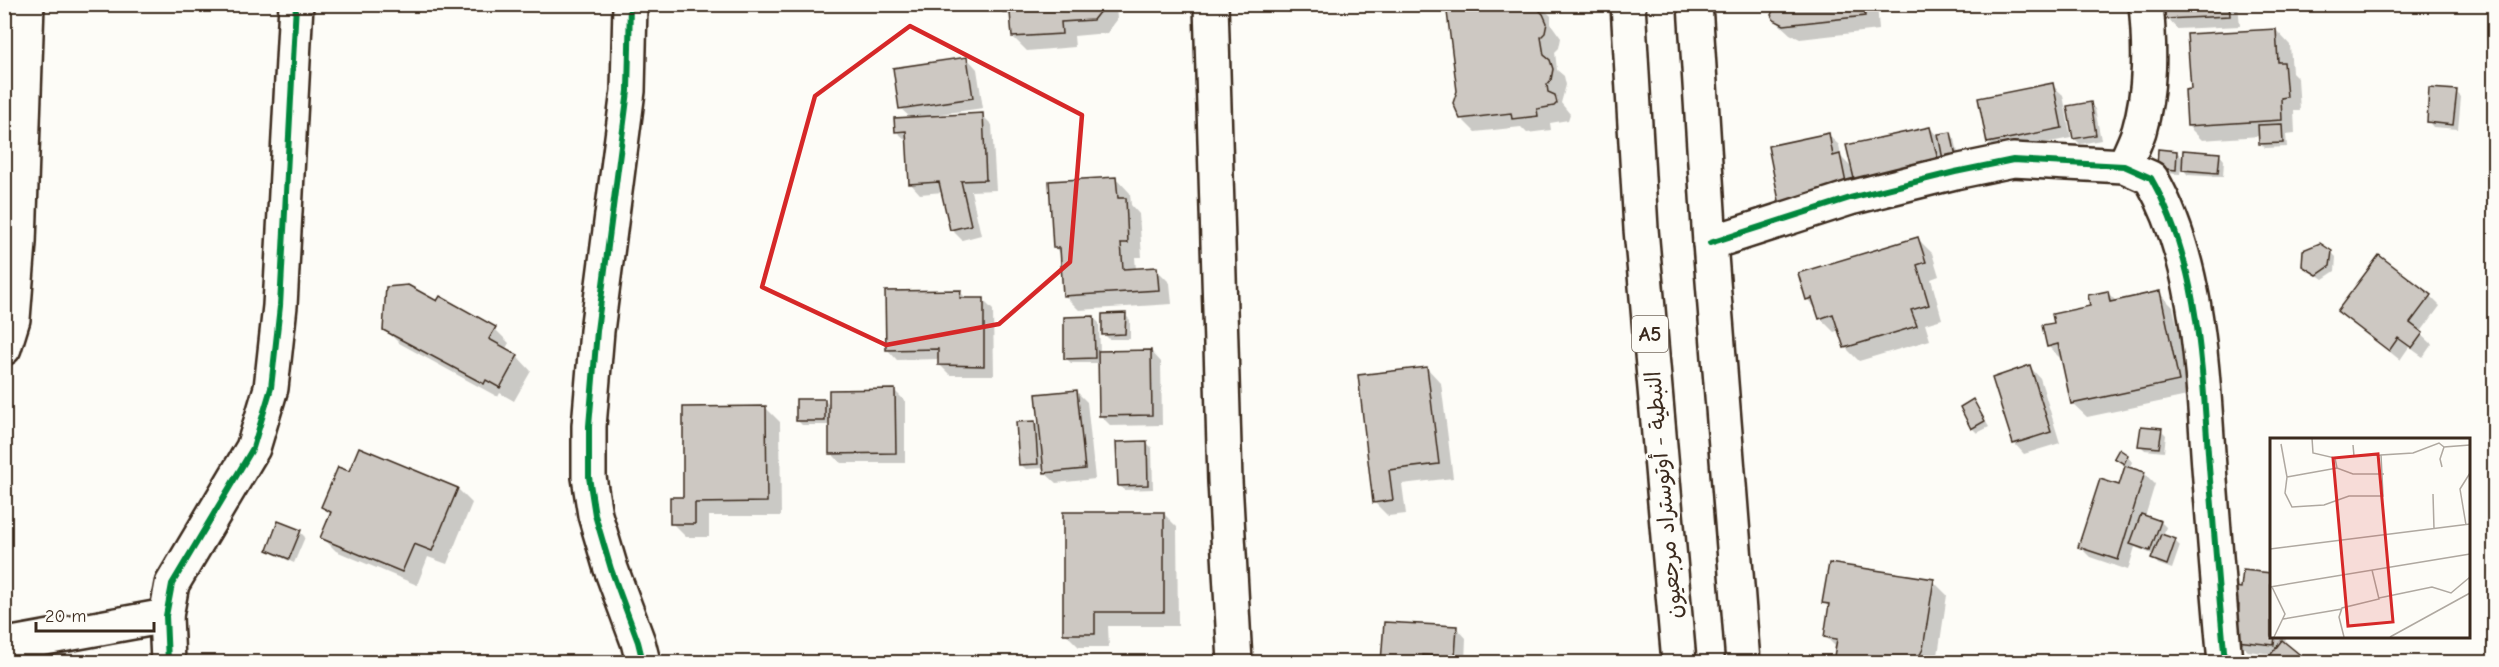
<svg xmlns="http://www.w3.org/2000/svg" width="2499" height="667" font-family="'Comic Neue','Playpen Sans Arabic',sans-serif">
  <rect width="100%" height="100%" fill="#fdfcf7"/>
  <filter id="ink" filterUnits="userSpaceOnUse"><feTurbulence type="fractalNoise" baseFrequency=".0167" numOctaves="2"/><feDisplacementMap in="SourceGraphic" scale="12" xChannelSelector="R" yChannelSelector="G"/><feConvolveMatrix kernelMatrix="1 2 1 2 8 2 1 2 1" color-interpolation-filters="sRGB"/></filter>
  <g filter="url(#ink)">
    <!-- shadow -->
    <g fill="#0003">
      <path d="M1004,4H1116L1117,20L1107,33L1074,36L1075,47L1027,51L1013,37L1012,18L1005,11Z"/>
      <path d="M1518,4H1539L1551,16V24L1561,38L1559,48L1555,52L1557,70L1564,76L1566,85L1561,103L1570,114L1568,120L1550,123L1551,130L1527,133L1521,127L1475,132L1461,118Z"/>
      <path d="M1781,4H1877L1879,30L1800,39L1790,34L1775,20Z"/>
      <path d="M2166,4H2238L2240,26L2177,29L2167,18Z"/>
      <path d="M2276,30L2290,45L2292,72L2298,78L2300,111H2294L2295,134L2286,135L2287,147L2265,148L2260,143V136L2202,140L2188,126L2193,91Z"/>
      <path d="M967,58L977,69L983,108L933,115V117L982,115L992,125L996,190L971,191L981,235L962,240L951,229L943,192L920,194L910,183L907,141L896,131L911,118L900,108Z"/>
      <path d="M2052,85L2063,95L2071,138L1998,152L1988,142Z"/>
      <path d="M2456,92L2461,97L2458,129L2433,127L2428,121Z"/>
      <path d="M2090,104L2095,109L2101,140L2080,144L2074,138Z"/>
      <path d="M1930,128L1940,139L1950,133L1955,139L1961,167L1793,221L1828,135L1839,145L1841,157L1853,169Z"/>
      <path d="M2177,152L2184,160L2219,154L2224,160L2223,177L2188,175L2181,167L2180,174L2163,173L2158,167Z"/>
      <path d="M1116,178L1130,193L1131,205L1139,214L1142,257H1135L1136,270L1156,269L1170,283L1172,304L1079,310L1065,296L1062,255L1054,247Z"/>
      <path d="M1918,239L1932,253L1939,276L1931,279L1942,319L1925,324L1930,340L1859,361L1845,347L1840,330L1834,332L1820,318L1817,310L1807,299Z"/>
      <path d="M2331,252L2336,257L2335,271L2323,279L2304,266Z"/>
      <path d="M960,292L968,300H983L993,310L994,375H950L940,365V359L897,360L887,349Z"/>
      <path d="M2107,292L2117,302L2159,293L2173,307L2192,395L2087,417L2072,403L2063,361L2048,346L2055,324L2092,307Z"/>
      <path d="M2430,296L2440,306L2420,333L2432,344L2423,357L2409,347L2400,360L2339,311Z"/>
      <path d="M440,298L495,329L509,343L505,350L517,356L531,371L514,401L500,393L498,397L399,343L385,329L438,303Z"/>
      <path d="M1125,315L1130,320V339H1109L1104,334Z"/>
      <path d="M1094,318L1099,323L1100,353L1151,351L1161,362L1162,425L1111,426L1100,415V363H1071L1066,358Z"/>
      <path d="M2030,367L2040,378L2060,443L2024,454L2014,443Z"/>
      <path d="M1427,368L1441,383L1453,478L1402,484L1406,514L1388,516L1374,502Z"/>
      <path d="M895,391L905,401V463H841L831,453L830,425H802L797,420L825,401L830,406Z"/>
      <path d="M1076,391L1087,402L1095,479L1056,483L1045,473V468L1026,469L1020,464L1035,422L1041,428Z"/>
      <path d="M1973,401L1989,427L1977,433L1972,428Z"/>
      <path d="M766,408L780,422L781,516H709V537H686L672,523L685,499Z"/>
      <path d="M2161,430L2166,435L2164,452L2145,450L2140,445Z"/>
      <path d="M1147,443L1152,448L1153,489L1124,490L1119,485Z"/>
      <path d="M360,449L458,489L472,503L447,564L428,557L417,585L336,551L322,537L331,515L323,507L349,473Z"/>
      <path d="M2127,456L2132,462L2129,469L2144,473L2155,484L2145,517L2161,522L2166,527L2163,536L2175,541L2180,546L2172,569L2158,564L2153,558L2154,555L2135,547L2128,570L2090,557L2080,547L2120,487L2126,466L2115,458Z"/>
      <path d="M1163,513L1177,527L1178,626H1108L1109,647H1079L1065,633Z"/>
      <path d="M300,532L305,537L294,563L274,554L269,549Z"/>
      <path d="M2271,574V636H2286L2285,645L2307,662H2267L2273,654L2248,651L2237,641L2240,610L2233,603L2242,590Z"/>
      <path d="M1933,581L1947,595L1937,662H1834L1837,648L1825,636L1830,609L1824,602Z"/>
      <path d="M1386,623L1456,627L1466,638L1465,662H1383Z"/>
      <path d="M2092,659H2105L2108,662H2092Z"/>
    </g>
    <!-- building -->
    <g fill="#cdc8c2" stroke="#3b2a1e" stroke-width="1.5">
      <path d="M1003,4H1104V6L1093,20L1061,22L1062,34L1012,37L1010,12H1003Z"/>
      <path d="M1505,4H1537L1538,9L1543,14L1547,23L1545,33L1541,37L1544,55L1550,60L1553,69L1551,80L1547,85L1548,92L1555,95L1557,103L1554,106L1537,109L1538,116L1512,119L1511,113L1460,119L1453,103L1457,91L1447,12Z"/>
      <path d="M1776,4H1864L1865,16L1784,25L1774,20L1771,15Z"/>
      <path d="M2164,4H2229L2230,16L2165,19Z"/>
      <path d="M2276,29L2278,62H2284L2287,97L2281,98L2282,120L2187,126L2185,90L2191,89L2187,34Z"/>
      <path d="M967,57L973,98L899,109L893,68Z"/>
      <path d="M2053,83L2062,128L1987,143L1978,98Z"/>
      <path d="M2429,88L2457,90L2453,125L2427,122Z"/>
      <path d="M2091,102L2096,135L2073,139L2067,106Z"/>
      <path d="M983,113L986,180L961,181L971,225L950,230L939,182L909,184L906,131L895,132L894,118Z"/>
      <path d="M2282,124L2283,143L2259,144L2258,125Z"/>
      <path d="M1930,127L1940,168L1856,187L1846,145Z"/>
      <path d="M1951,132L1957,162L1944,165L1938,134Z"/>
      <path d="M1829,133L1833,156L1840,154L1847,188L1781,211L1768,146Z"/>
      <path d="M2158,149L2177,151L2176,170L2157,168Z"/>
      <path d="M2183,150L2220,153L2218,173L2182,170Z"/>
      <path d="M1116,177L1118,198H1126L1128,243H1121L1123,269L1157,267L1159,290L1063,296L1060,248H1053L1049,181Z"/>
      <path d="M1918,237L1926,262L1917,265L1929,305L1911,310L1917,326L1844,348L1833,314L1819,319L1812,298L1806,300L1798,273Z"/>
      <path d="M2320,243L2332,251L2330,266L2317,275L2302,266L2303,250Z"/>
      <path d="M2379,255L2431,295L2410,323L2423,333L2412,348L2398,338L2389,351L2337,311Z"/>
      <path d="M408,285L437,301L440,296L496,327L489,339L518,355L500,388L486,380L484,384L383,330L386,287Z"/>
      <path d="M961,290L960,298H984V366L938,365V349L886,350L885,291Z"/>
      <path d="M2108,291L2110,302L2160,291L2179,381L2071,404L2058,344L2047,347L2042,325L2054,323L2052,314L2090,306L2088,295Z"/>
      <path d="M1126,313L1125,334L1102,335V314Z"/>
      <path d="M1094,316L1095,358L1064,359V317Z"/>
      <path d="M1151,350L1152,415L1099,416L1098,351Z"/>
      <path d="M2030,365L2051,432L2013,444L1992,378Z"/>
      <path d="M1427,367L1439,464L1389,470L1393,500L1373,503L1358,375Z"/>
      <path d="M895,389L896,453L829,454V390Z"/>
      <path d="M1077,390L1085,469L1044,473L1036,394Z"/>
      <rect x="796" y="399" width="29" height="22"/>
      <path d="M1973,399L1985,421L1971,429L1960,407Z"/>
      <path d="M766,406L767,502L695,503V524H670V497H683V407Z"/>
      <path d="M1035,421L1038,464L1019,465L1016,422Z"/>
      <path d="M2141,426L2162,428L2159,448L2138,446Z"/>
      <path d="M1147,441L1148,485L1118,486L1116,442Z"/>
      <path d="M359,447L458,488L432,551L414,544L402,572L320,538L331,512L321,507L338,467L349,471Z"/>
      <path d="M2119,449L2128,455L2124,464L2114,458Z"/>
      <path d="M2125,466L2145,472L2118,560L2078,547L2100,479L2119,485Z"/>
      <path d="M1063,512H1164V612H1095V634H1063Z"/>
      <path d="M2141,514L2161,521L2150,551L2130,544Z"/>
      <path d="M278,521L301,530L289,559L267,550Z"/>
      <path d="M2161,534L2176,539L2167,565L2151,559Z"/>
      <path d="M1829,563L1934,579L1923,649L1916,662H1833L1837,639L1824,637L1829,604L1822,603Z"/>
      <path d="M2243,570L2271,573V636H2275L2274,645L2236,641L2239,605L2232,604L2233,587L2241,588Z"/>
      <path d="M1384,622L1457,626L1455,657L1423,655V662H1381Z"/>
      <path d="M2282,640L2304,658L2300,662H2265Z"/>
    </g>
    <g fill="none" stroke-linecap="round" stroke-linejoin="round">
      <!-- minor casing -->
      <g stroke="#3b2a1e" stroke-width="38">
        <g id="minor">
          <path d="M630,4L628,91L597,331L589,426V477L595,515L611,569L638,642L643,662"/>
          <path d="M1211,4L1225,481L1235,662"/>
          <path d="M2124,166C2129,155 2135,143 2139,131C2151,90 2150,47 2146,4"/>
          <path d="M1710,243L1850,198L1955,172L2013,160L2124,166L2151,178C2200,264 2202,370 2209,467C2214,532 2219,597 2225,662"/>
          <path d="M4,348L13,319L19,243L27,4"/>
          <path d="M5,662L12,644L166,616"/>
          <path d="M168,662L166,616L172,584L253,448L271,388L280,306L296,4"/>
        </g>
      </g>
      <!-- highway casing -->
      <g stroke="#3b2a1e" stroke-width="38">
        <g id="highway">
          <path d="M1628,4L1641,229L1679,662"/>
          <path d="M1695,4L1710,243L1743,662"/>
        </g>
      </g>
      <!-- minor -->
      <use href="#minor" stroke="#fdfcf7" stroke-width="33"/>
      <!-- highway -->
      <use href="#highway" stroke="#fdfcf7" stroke-width="33"/>
      <!-- cycleway casing -->
      <g stroke="#fdfcf7" stroke-width="10">
        <g id="cycleway">
          <path d="M630,4L628,91L597,331L589,426V477L595,515L611,569L638,642L643,662"/>
          <path d="M1710,243L1850,198L1955,172L2013,160L2124,166L2151,178C2200,264 2202,370 2209,467C2214,532 2219,597 2225,662"/>
          <path d="M168,662L166,616L172,584L253,448L271,388L280,306L296,4"/>
        </g>
      </g>
      <!-- cycleway -->
      <use href="#cycleway" stroke="#00873e" stroke-width="6"/>
    </g>
  </g>
  <!-- marked area -->
  <path fill="none" stroke="#d62828" stroke-width="4.5" stroke-linejoin="round" d="M910,26L1082,115L1070,262L999,324L886,345L762,287L815,96Z"/>
  <g text-anchor="middle" dominant-baseline="central" stroke-width="5" stroke-linejoin="round" paint-order="stroke">
    <!-- shield labels -->
    <rect fill="#fdfcf7" stroke="#75695f" stroke-width="1.5" x="1632" y="316" width="36" height="36" rx="4.5"/>
    <g font-size="21" font-weight="bold" fill="#3b2a1e">
      <text x="1650" y="334">A5</text>
    </g>
    <!-- street labels -->
    <g font-size="22" fill="#3b2a1e" stroke="#fdfcf7">
      <text transform="translate(1664 495) rotate(-95)">النبطية - أوتوستراد مرجعيون</text>
    </g>
  </g>
  <!-- overview -->
  <g transform="translate(2270 438)">
    <rect width="200" height="200" fill="#fdfcf7"/>
    <path fill="none" stroke="#afa8a0" stroke-width="1.5" d="M42,0L43,15L65,20L67,30M11,6L17,39L15,55L22,69L54,67L79,58H113L111,17L143,15L169,5L174,9M83,7L84,18L111,17M172,29L170,21L174,9L200,7M17,39L67,30L83,36H114M163,56L164,91M196,87L190,51L200,35M0,111L200,86M0,149L200,116M2,149L15,176L4,199M109,160L162,149L181,155L200,139M13,181L72,171M74,199L69,179L72,170L109,161L102,132M120,199L200,155"/>
    <path fill="#d62828" fill-opacity="0.15" stroke="#d62828" stroke-width="3" d="M108,16L123,184L78,188L63,20Z"/>
    <rect width="200" height="200" fill="none" stroke="#3b2a1e" stroke-width="3"/>
  </g>
  <!-- margin -->
  <rect width="2499" height="667" fill="none" stroke="#fdfcf7" stroke-width="24"/>
  <rect x="12" y="12" width="2475" height="643" fill="none" stroke="#3b2a1e" stroke-width="2" filter="url(#ink)"/>
  <!-- scale -->
  <path d="M36 622v9h118v-9" fill="none" stroke="#3b2a1e" stroke-width="3"/>
  <text x="45" y="622" font-size="18" fill="#3b2a1e" stroke="#fdfcf7" stroke-width="4.5" paint-order="stroke">20 m</text>
</svg>
